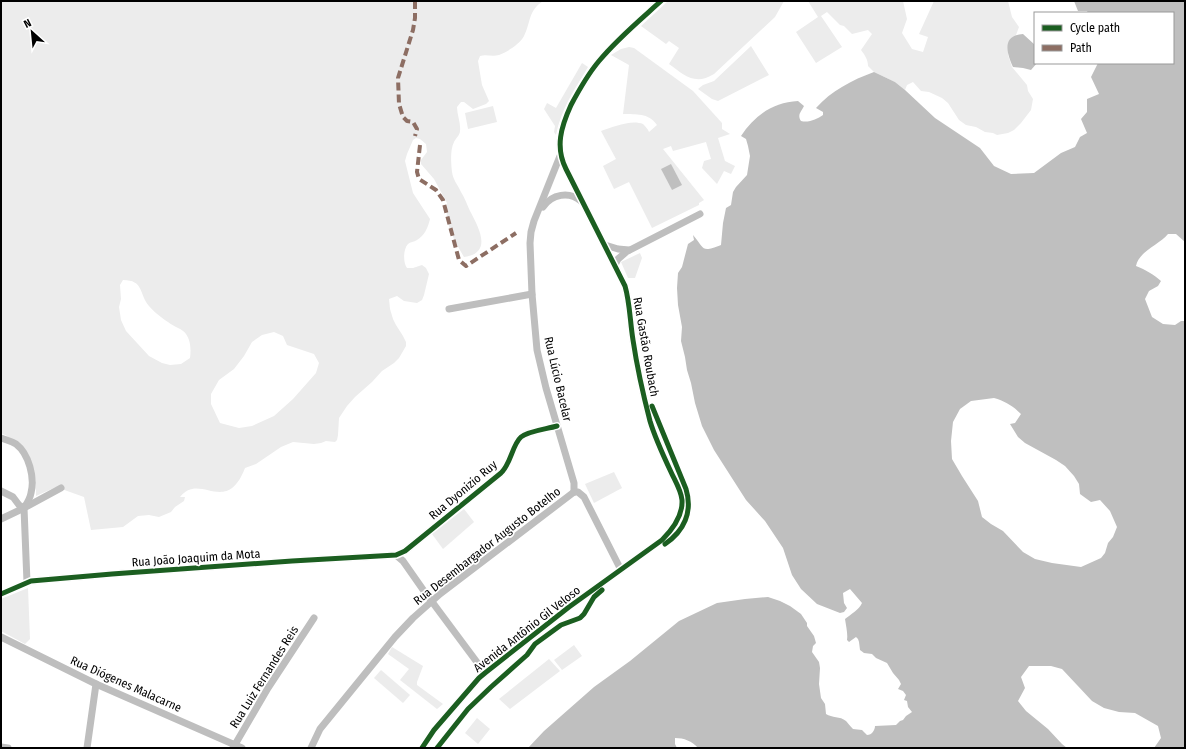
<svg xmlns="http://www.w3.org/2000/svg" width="1186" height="749" font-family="'Fira Sans Condensed',sans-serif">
  <rect width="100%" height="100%" fill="#fff"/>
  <!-- green -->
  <g fill="#ececec" fill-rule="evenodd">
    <path d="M1,1H543C528,11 531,22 524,36C520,44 507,52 499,55C492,57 486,54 480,56L478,61L482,85L489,101L486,104L473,109L464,102H461L457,107C457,115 461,123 460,131C460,135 456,138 454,142C450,150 451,163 452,172C453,180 458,185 461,192C465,198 467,205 470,211C479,228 493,253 464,257C454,240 444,223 447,203L434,179L421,164V160L427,152L426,144L420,139L416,138L413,140L407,154L405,161L413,193L430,219C428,228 424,236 417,240C414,242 410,242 408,244C403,249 403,263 407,268H413L422,265L426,268L429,274L424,295L422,300L417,303L404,301L397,296L389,299L390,309L393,319L396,325L403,336L406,342V346L399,358L394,363L382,371L372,382L355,397L347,406L339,418L338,435L337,440L335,442L326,441L321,443L314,444L293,442L281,447L256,464L245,468C226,517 200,471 180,497H185L184,501L175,507L171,512L159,517L149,515L138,516L123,527L91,530L84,497L56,487L36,496V481L29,461L7,436L1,433ZM123,280C144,280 139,294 149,306C154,312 162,318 168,322C174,327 183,329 186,334C191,341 191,351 190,358L181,364L170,365L162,363L149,356L126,331L121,320L119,307L121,299L120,285ZM274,332L283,336L287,345L314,354L319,363L316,373L293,399L274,416L252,426L239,428L220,423L211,404V394L219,380L234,369L244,356L252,342L262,335Z"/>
    <path d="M668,1H784L775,17L714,74C695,86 684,75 669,64L679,48L669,41L666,44L641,26Z"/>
    <path d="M808,1H903L907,19L902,33L912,49L923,52L928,37L919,34L934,1H1008L1012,17L1019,27L1016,35L1010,40L1008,55L1012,67L1027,85L1028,91L1033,99L1031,110L1021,123L1014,130L1008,133L997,135L993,133L985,132L976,127L966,125L959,120L948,103L942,98L929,92L921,91L913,82L907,85L905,90L895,82L874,72L868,66C868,60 865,55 861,50L872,34L868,30L852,34L844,26L840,25L827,12L821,16L842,47L816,63L796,32L818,17Z"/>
    <path d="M751,46L769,75L718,101L712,99L698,89L703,85L714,81Z"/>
    <path d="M629,47L634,48L693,91L722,123V129L730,134L718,138L725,161L735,166L731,174L724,171L717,184L702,168L704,161L711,159L706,142L673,151L671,146L663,149L704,200L699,203V205L652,228L629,182L614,189L603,166L616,159L601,131C612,127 632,119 643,124C645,126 648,129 649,132L657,125C648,112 636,115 623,114L629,65L611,55L621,49Z"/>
    <path d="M582,63L588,67C575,89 561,109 556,135L554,132L555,126L544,109L547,103L556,108Z"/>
    <path d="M493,106L497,122L468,129L465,113Z"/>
    <path d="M640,253L642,258L635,278H628L621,262Z"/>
    <path d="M614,472L622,488L594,503L585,484Z"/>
    <path d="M464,509L474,522L443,549L432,534Z"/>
    <path d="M28,588L30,639L25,644L1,631V599Z"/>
    <path d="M574,645L582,656L562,670L554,660Z"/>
    <path d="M392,647L423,666L417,682V685L443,704L437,709L400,680L409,669L388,654Z"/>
    <path d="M549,659L560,671L510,709L499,699Z"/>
    <path d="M381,670L410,695L403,703L374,678Z"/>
    <path d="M477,718L490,729L478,744L465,733Z"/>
  </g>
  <!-- water -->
  <g fill="#bfbfbf" fill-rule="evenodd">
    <path d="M1074,1H1185V242L1176,234H1168C1159,245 1139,251 1136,266C1146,270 1153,274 1161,281L1158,286L1149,291L1145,299L1152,317L1163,324L1175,325L1181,321H1185V748H1154L1161,738L1158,726L1135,713L1119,712L1104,708L1092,701L1062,669L1051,666H1029L1021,677L1025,688L1018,701L1026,711L1048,729L1062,744L1067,748H698C692,741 684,738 675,738V744L677,748H528L544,731L594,687L630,661L679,621L717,603L745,599L768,597L780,601L790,606L801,614L807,623V626L814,636L816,643L813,646L812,652L819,662L820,668L819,684L821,698L825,704L826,714C832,718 840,716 846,721C848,723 850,726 853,729L862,730L867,735C872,735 875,730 875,726L896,725L900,721L903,720L906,716L912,712L908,707L907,701L904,700L906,695L903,691L898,689L901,684L899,680L893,673L887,663L876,658L872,654L864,653L860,650L859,642L858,639L856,637L849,642L847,640C848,634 846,626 845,619C851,614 859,610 862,603L850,589L843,593L844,603L847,608L844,612L840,613L817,604L801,589L792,575L783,548L765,521L746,500L714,450L702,426L695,403L691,383L687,370L685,357L681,341L682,327L678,305L677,288L678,273L682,267L688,244L694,240L693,235C705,249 701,253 721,245L723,223L726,208L731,205L733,192L736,187L747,175L750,156L748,146L746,139L741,136C754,116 773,102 798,101L804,106C801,112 797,115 801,121C809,123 817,119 823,115V112L816,108C831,91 852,80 874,72L895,82L905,90L935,118L980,148L994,166L1011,174L1034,173L1061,153L1075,147L1080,137L1087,133L1081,119L1087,112V99L1099,94L1091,77L1098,63H1173V13H1088L1087,11H1078ZM994,398C1005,401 1013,406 1021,414L1015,423L1010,424L1018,437L1025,443L1056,460L1065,466L1074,476L1079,484L1080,494L1091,502L1100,500L1110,511L1117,527L1113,537L1108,543L1105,553L1101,558L1081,567L1052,563L1035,559L1023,552L1003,531L991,524L982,517L978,501L962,476L952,459L951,441L953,422L960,409L971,401Z"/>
    <path d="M1023,34L1035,45V63H1037L1031,70L1023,68L1013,67C1007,54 1001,35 1023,34Z"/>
    <path d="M671,164L682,185L672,190L661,169Z"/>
  </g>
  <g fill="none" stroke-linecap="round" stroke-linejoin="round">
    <!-- minor -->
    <g stroke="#bebebe" stroke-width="7">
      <path d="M560,156L534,221L531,232L530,243L532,294L537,350L546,388L574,483V492"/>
      <path d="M543,207C552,194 569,191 581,201"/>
      <path d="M605,245L618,249L629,250"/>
      <path d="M615,265L618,259L626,252L700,214"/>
      <path d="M449,309L532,294"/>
      <path d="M1,438C6,440 11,441 16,444C29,454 35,478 31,493C30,499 27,503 24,508"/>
      <path d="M1,491L13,497L19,505L24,508"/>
      <path d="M574,492H578L584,497L621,570"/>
      <path d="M24,508L27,582"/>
      <path d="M1,519L24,508L61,488"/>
      <path d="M396,555L403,561L424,591L485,673"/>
      <path d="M1,594L31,581L112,574L292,561L396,555L405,551L501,473C511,464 512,445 521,437C528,431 547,429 557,426"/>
      <path d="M1,637L96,684L242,748"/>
      <path d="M1,747L8,748"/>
      <path d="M87,748L96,684"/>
      <path d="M233,748L268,688L314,618"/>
      <path d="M311,748L320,729L395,637L413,618L440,594L574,492"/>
      <path d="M422,748L434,730L479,678L485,673L569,607L662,540C672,530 683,516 682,500C681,490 675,481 671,472C663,455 655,438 650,421C643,394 637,367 633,340C630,322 630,303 625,286L566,169C555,147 561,127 571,105C579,90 588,74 599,61C617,39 640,20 661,1"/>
    </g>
    <!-- quiet -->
    <g stroke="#8d6e63" stroke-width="4" stroke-dasharray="8 4" stroke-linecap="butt">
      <path d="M415,1V18L413,30L398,78L399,104L403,117L407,121L413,122L417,129L415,136"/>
      <path d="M420,145L417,172L419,179L436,190L443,200L459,260L466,266L516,233"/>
    </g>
    <!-- cycleway casing -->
    <g stroke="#fff" stroke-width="8">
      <g id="cycleway">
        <path d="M652,406L686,489C693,512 684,531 665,544"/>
        <path d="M1,594L31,581L112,574L292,561L396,555L405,551L501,473C511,464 512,445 521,437C528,431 547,429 557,426"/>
        <path d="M422,748L434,730L479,678L485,673L569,607L662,540C672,530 683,516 682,500C681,490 675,481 671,472C663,455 655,438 650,421C643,394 637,367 633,340C630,322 630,303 625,286L566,169C555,147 561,127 571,105C579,90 588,74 599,61C617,39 640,20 661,1"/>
        <path d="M437,748L468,709L491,687L527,655L535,644L561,625L580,618L584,614L594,597L602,590"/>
      </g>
    </g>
    <!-- cycleway -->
    <use href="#cycleway" stroke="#1b5e20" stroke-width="5"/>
  </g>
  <g text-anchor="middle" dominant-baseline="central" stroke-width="3.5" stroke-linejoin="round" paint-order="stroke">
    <!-- street labels -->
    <g font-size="12" fill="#000" stroke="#fff">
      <text transform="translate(646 347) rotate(80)">Rua Gastão Roubach</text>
      <text transform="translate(558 379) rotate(77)">Rua Lúcio Bacelar</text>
      <text transform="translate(463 490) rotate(-40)">Rua Dyonizio Ruy</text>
      <text transform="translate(487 546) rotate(-38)">Rua Desembargador Augusto Botelho</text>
      <text transform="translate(196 558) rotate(-4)">Rua João Joaquim da Mota</text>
      <text transform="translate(527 629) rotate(-38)">Avenida Antônio Gil Veloso</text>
      <text transform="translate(264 677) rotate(-58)">Rua Luiz Fernandes Reis</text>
      <text transform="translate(126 684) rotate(24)">Rua Diógenes Malacarne</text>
    </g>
  </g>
  <!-- border -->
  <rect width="1186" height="749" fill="none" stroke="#000000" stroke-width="4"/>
  <!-- legend -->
  <rect x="1034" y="12" width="140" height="52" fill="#ffffff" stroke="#999999"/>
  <rect x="1042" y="25" width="20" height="6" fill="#1b5e20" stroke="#999999"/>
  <text x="1070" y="32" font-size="12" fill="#000000">Cycle path</text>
  <rect x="1042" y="45" width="20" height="6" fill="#8d6e63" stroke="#999999"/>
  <text x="1070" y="52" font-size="12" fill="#000000">Path</text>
  <!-- north arrow -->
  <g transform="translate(32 32) rotate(333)" stroke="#ffffff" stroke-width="3" paint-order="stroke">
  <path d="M0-3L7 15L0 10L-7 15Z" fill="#000000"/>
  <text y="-6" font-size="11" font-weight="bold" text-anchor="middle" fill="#000000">N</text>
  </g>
</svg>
